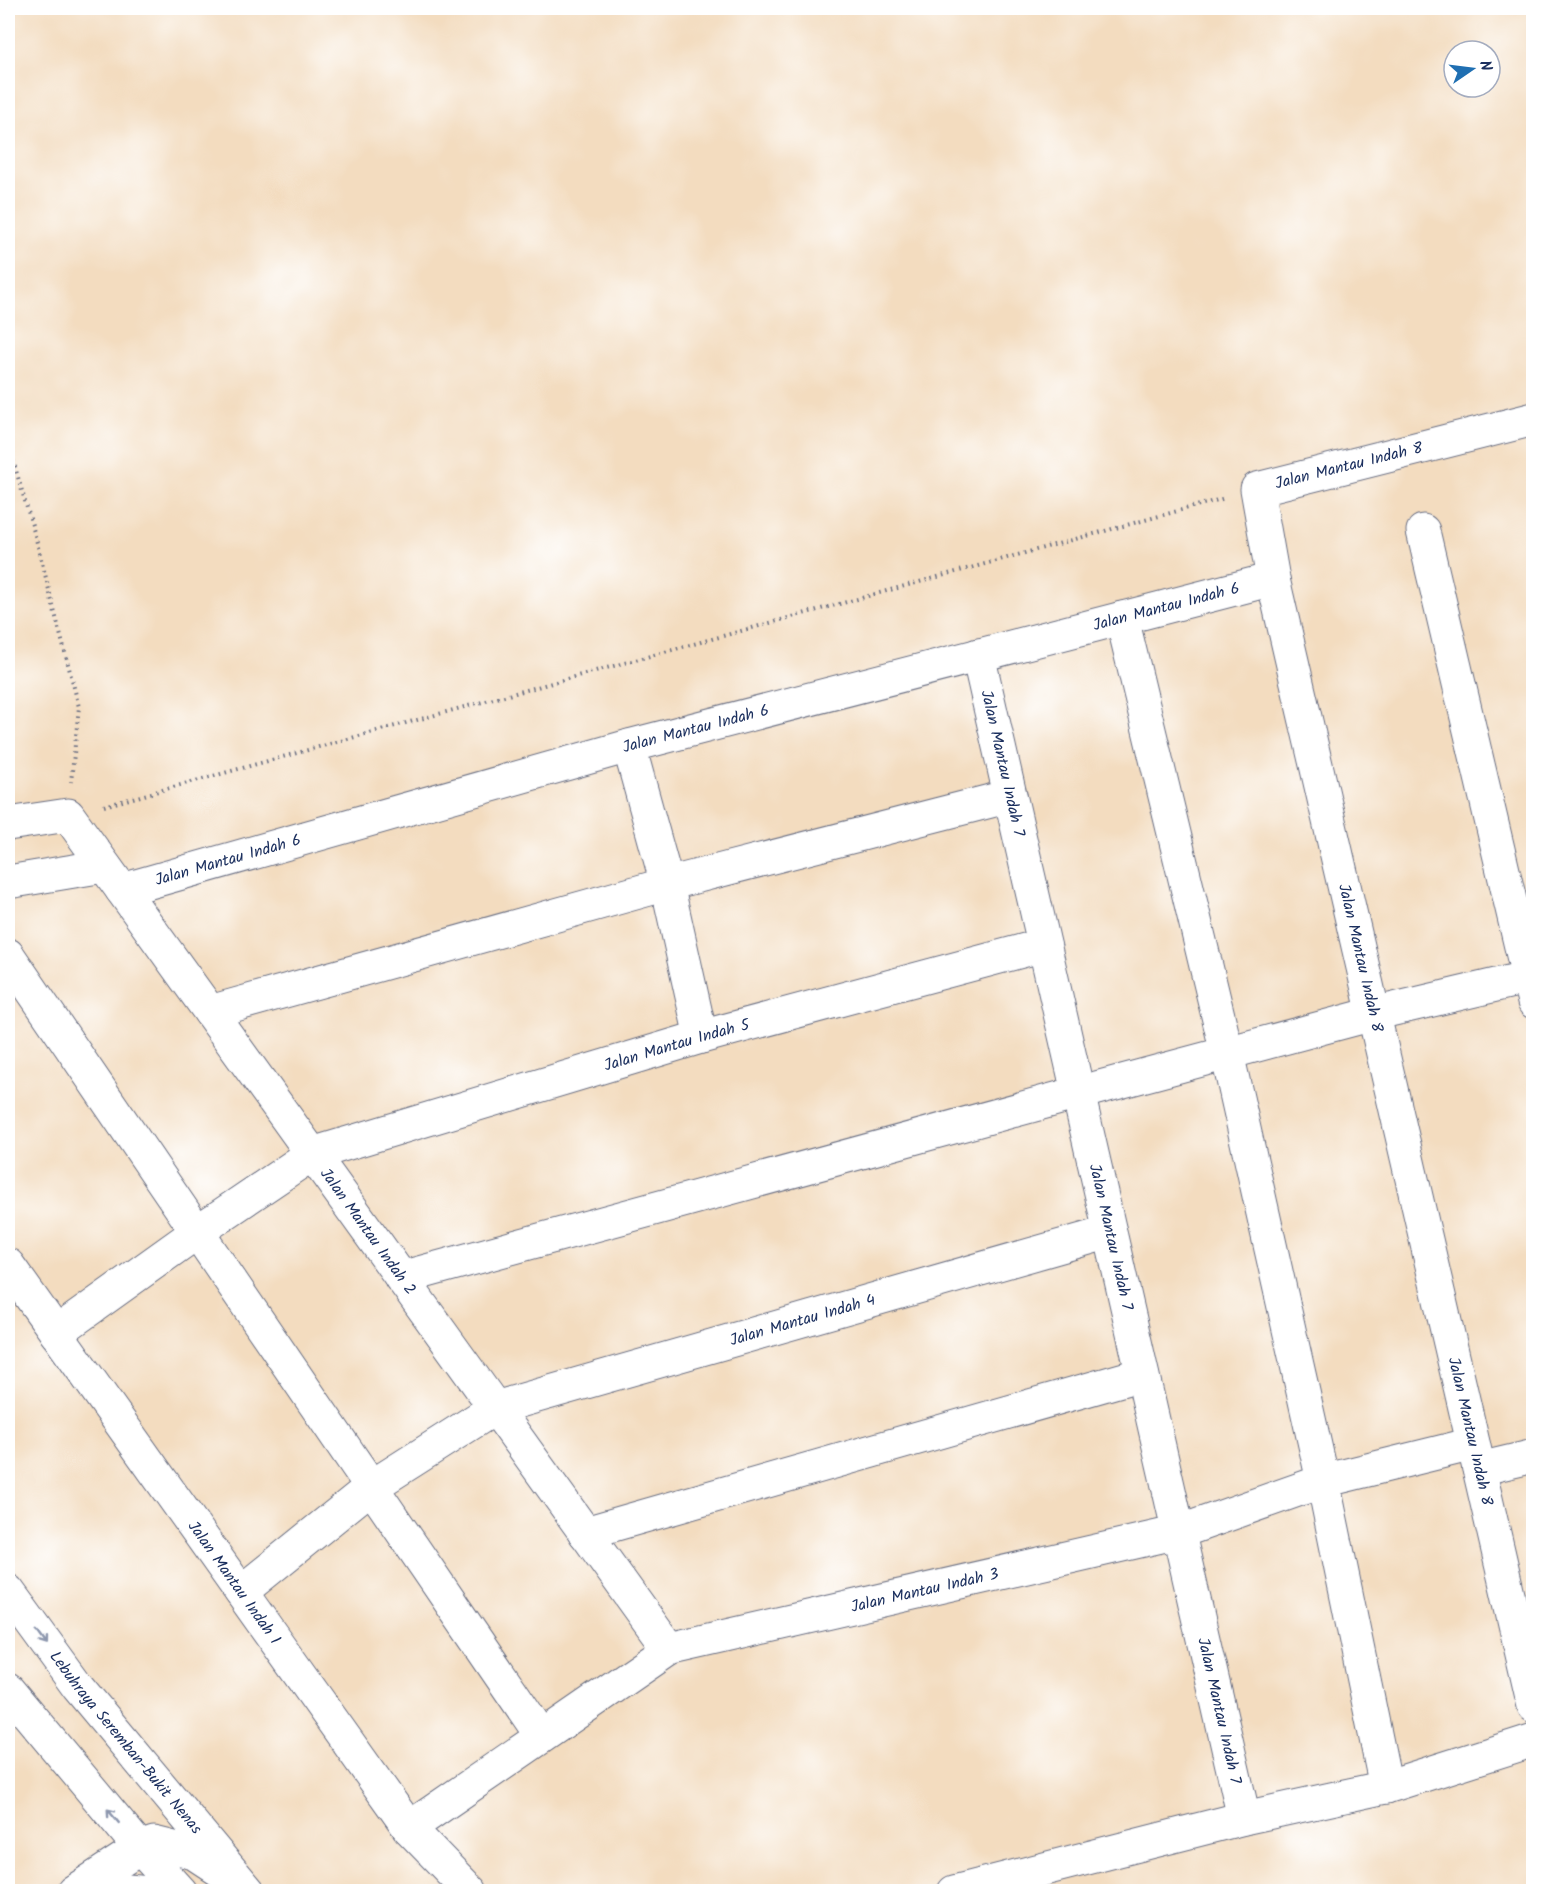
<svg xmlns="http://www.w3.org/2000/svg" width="1541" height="1899" font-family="Kalam,sans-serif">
  <rect width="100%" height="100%" fill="#fff"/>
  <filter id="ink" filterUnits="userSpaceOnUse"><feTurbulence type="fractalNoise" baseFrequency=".0167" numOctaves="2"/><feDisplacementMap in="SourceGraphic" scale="12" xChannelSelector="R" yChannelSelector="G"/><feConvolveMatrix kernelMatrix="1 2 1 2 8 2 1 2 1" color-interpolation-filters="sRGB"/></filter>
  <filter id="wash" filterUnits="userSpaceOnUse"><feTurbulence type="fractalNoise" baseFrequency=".008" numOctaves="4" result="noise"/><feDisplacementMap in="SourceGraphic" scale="24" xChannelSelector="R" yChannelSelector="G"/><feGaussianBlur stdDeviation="1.35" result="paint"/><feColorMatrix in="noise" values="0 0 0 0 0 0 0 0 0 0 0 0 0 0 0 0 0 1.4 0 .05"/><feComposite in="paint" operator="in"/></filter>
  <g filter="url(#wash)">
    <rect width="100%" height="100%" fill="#f3dcbf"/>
  </g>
  <g filter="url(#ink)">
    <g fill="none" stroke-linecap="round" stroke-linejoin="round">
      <!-- minor casing -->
      <g stroke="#676c80" stroke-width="35">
        <g id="minor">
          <path id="s1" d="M1534,419L1257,489L1273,579L1534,1706"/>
          <path d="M1423,531L1534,1002"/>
          <path d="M1122,618L1227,1053L1323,1481L1386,1787"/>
          <path id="s2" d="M978,655L1244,1818"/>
          <path d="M629,746L667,884L701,1037"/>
          <path id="s3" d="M8,824L68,815L669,1649"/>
          <path d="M8,882L104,866"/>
          <path id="s4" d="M122,890L629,746L1273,579"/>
          <path d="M8,955L541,1735"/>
          <path d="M210,1012L667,884L1010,796"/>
          <path id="s5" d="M8,1265L409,1828L471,1892"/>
          <path d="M401,1278L1078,1093L1373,1014L1534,976"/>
          <path id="s6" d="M56,1333L197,1232L312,1154L701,1037L1044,945"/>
          <path d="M1479,1469L1534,1456"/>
          <path d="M585,1533L1142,1374"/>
          <path id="s7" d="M241,1592L371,1487L495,1408L1110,1232"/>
          <path id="s8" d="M409,1828L669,1649L1179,1532L1323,1481L1473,1444"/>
          <path d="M73,1892L140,1848"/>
          <path d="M81,1892L105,1889L139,1892"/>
          <path d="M954,1892L1244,1818L1386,1787L1534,1740"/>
        </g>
      </g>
      <!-- highway casing -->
      <g stroke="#676c80" stroke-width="35">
        <g id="highway">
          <path id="s9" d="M8,1591L78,1687L249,1892"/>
          <path d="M8,1690L140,1848L180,1892"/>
          <path d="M140,1848L154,1843L194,1853L223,1872"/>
        </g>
      </g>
      <!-- path -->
      <g stroke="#676c80" stroke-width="4" stroke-dasharray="1.5 4.5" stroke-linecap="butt">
        <path d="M8,443L36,539L79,707L71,782"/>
        <path d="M104,806L1225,498"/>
      </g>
      <!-- minor -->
      <use href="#minor" stroke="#fff" stroke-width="33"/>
      <!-- highway -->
      <use href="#highway" stroke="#fff" stroke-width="33"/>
    </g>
    <!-- one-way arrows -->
    <defs><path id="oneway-shaft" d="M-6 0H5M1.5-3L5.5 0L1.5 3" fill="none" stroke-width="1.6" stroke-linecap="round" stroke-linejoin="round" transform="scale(1.5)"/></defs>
    <g stroke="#8d97ae">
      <use href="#oneway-shaft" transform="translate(42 1638) rotate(54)"/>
      <use href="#oneway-shaft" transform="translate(113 1816) rotate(-130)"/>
    </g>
  </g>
  <g text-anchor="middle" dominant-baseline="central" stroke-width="5" stroke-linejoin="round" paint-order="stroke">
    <!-- street labels -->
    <g font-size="16" fill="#1b2f5e" stroke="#fff">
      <text transform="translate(1349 466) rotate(-14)">Jalan Mantau Indah 8</text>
      <text stroke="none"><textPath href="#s4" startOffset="1082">Jalan Mantau Indah 6</textPath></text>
      <text stroke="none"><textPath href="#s4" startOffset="596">Jalan Mantau Indah 6</textPath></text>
      <text stroke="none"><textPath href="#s2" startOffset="111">Jalan Mantau Indah 7</textPath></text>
      <text stroke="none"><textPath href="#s4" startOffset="110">Jalan Mantau Indah 6</textPath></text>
      <text stroke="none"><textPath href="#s1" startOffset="766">Jalan Mantau Indah 8</textPath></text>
      <text stroke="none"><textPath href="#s6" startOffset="693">Jalan Mantau Indah 5</textPath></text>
      <text stroke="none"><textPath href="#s3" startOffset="574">Jalan Mantau Indah 2</textPath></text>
      <text stroke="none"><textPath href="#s2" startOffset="597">Jalan Mantau Indah 7</textPath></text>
      <text stroke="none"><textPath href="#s7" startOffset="634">Jalan Mantau Indah 4</textPath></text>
      <text stroke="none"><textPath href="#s1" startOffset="1252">Jalan Mantau Indah 8</textPath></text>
      <text stroke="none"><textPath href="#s5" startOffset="390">Jalan Mantau Indah 1</textPath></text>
      <text stroke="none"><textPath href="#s8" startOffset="578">Jalan Mantau Indah 3</textPath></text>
      <text stroke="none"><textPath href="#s2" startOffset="1083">Jalan Mantau Indah 7</textPath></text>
      <text stroke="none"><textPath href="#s9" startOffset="192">Lebuhraya Seremban-Bukit Nenas</textPath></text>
    </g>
  </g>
  <!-- margin -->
  <rect width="1541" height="1899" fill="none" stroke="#fff" stroke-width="30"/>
  <!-- north arrow -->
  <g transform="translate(1472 69) rotate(76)"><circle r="28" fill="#ffffff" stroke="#a4acbf" stroke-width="1.5"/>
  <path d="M0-4.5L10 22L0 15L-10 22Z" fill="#1f6fb2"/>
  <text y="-9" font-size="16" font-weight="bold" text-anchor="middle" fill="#1b2f5e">N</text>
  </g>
</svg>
